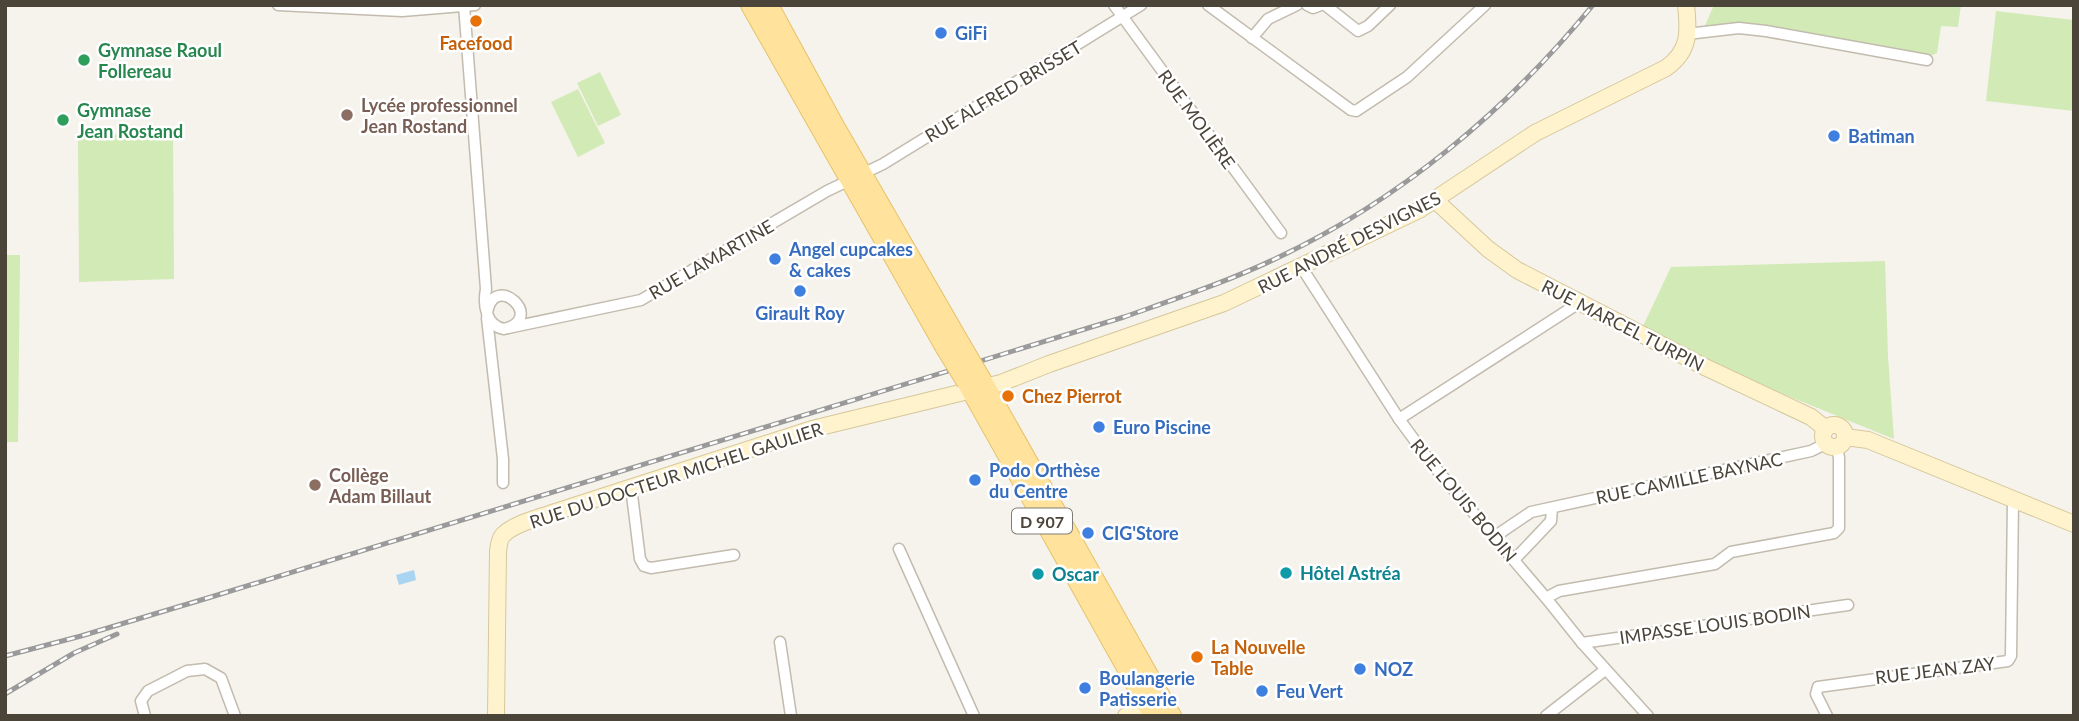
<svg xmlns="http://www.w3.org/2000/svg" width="2079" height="721" font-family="Lato,sans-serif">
  <rect width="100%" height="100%" fill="#f6f3ec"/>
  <!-- green -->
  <g fill="#d2eab5">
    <path d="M1714,5H1961L1958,27L1941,26L1937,53L1930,56L1761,24L1704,28Z"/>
    <path d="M1996,11L2074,20V111L1986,101Z"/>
    <path d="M600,72L621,115L598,126L577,83Z"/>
    <path d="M578,89L605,143L578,157L551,102Z"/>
    <path d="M173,132L174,279L79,282L78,136Z"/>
    <path d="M5,255H20L18,442H5Z"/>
    <path d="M1885,261L1888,356L1894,439L1763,386L1643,326L1671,267Z"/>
  </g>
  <!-- water -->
  <path fill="#a9d4f2" d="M414,570L416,580L399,585L396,575Z"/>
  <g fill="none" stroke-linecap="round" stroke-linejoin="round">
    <!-- street casing -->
    <g stroke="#c2bbae" stroke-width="13">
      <g id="street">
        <path d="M278,5L402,11L475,5"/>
        <path d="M464,5L486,289C483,305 486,326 504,329C547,319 494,270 487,313"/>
        <path d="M1114,5L1281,233"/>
        <path d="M1208,5L1351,110L1356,111L1407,77L1485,5"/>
        <path d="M1307,5L1313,8L1321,5"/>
        <path d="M1325,5L1358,31L1368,26L1390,5"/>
        <path d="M1687,34L1739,28L1766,31L1927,60"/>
        <path d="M1252,38L1268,19L1297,5"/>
        <path d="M1302,268L1399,419L1432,464L1546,598L1582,643L1648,716"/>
        <path d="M487,318L503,459V483"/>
        <path d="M508,328L641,300L827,191L883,164L1141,5"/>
        <path d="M1399,419L1579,303"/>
        <path d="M631,487L640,559L644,566L651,568L734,555"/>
        <path d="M1494,537L1531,512L1811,451L1825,444"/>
        <path d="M899,549L974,716"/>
        <path d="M1514,560L1551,521L1552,508"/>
        <path d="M1546,598L1559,591L1715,564L1731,552L1834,533L1839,528V458L1837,447"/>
        <path d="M780,642L791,716"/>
        <path d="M1582,643L1848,605"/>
        <path d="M145,716L141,701L148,691L187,671L205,669L221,678L235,716"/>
        <path d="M1546,716L1605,670"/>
        <path d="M1827,716L1816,694L1818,687L2008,661L2011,656L2013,500"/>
      </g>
    </g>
    <!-- secondary casing -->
    <g stroke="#d6c79b" stroke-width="18">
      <g id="secondary">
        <path d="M1435,200L1488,249L1517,270L1705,367L1811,417L1826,429"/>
        <circle cx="1834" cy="436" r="11"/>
        <path d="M1845,437L1868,440L2074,524"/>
        <path d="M496,716L498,551C499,546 499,539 503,535C515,523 539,518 555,512L812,429L1001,383L1049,364L1224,303L1419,210L1535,133L1666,68C1690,51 1689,32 1686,5"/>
        <path d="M1126,716L1159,701"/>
      </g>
    </g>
    <!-- primary casing -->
    <g stroke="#e6c16a" stroke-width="20">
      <g id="primary">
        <path d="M750,5L945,348"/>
        <path d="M769,5L835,126L961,344"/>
        <path d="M981,378L1172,716"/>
        <path d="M966,382L1153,716"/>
      </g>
    </g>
    <!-- street -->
    <use href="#street" stroke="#fff" stroke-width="10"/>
    <!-- secondary -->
    <use href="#secondary" stroke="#fff3cd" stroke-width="16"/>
    <!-- primary -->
    <use href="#primary" stroke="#ffe39c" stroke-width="18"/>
    <!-- rail casing -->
    <g stroke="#9a9a9a" stroke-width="5">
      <g id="rail">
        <path d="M5,656L81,636L211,597L1124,317C1175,299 1227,282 1277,258C1400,200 1507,110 1593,5"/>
        <path d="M5,694L74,653L117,634"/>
      </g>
    </g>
    <!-- rail -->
    <use href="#rail" stroke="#fff" stroke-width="2.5" stroke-dasharray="8" stroke-linecap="butt"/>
    <!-- primary-bridge casing -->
    <g stroke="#e6c16a" stroke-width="20" stroke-linecap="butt">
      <g id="primary-bridge">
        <path d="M961,344L981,378"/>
        <path d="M945,348L966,382"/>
      </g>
    </g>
    <!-- primary-bridge -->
    <use href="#primary-bridge" stroke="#ffe39c" stroke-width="18"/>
  </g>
  <!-- markers -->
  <g fill="#e8710a" stroke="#fff" stroke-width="2.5">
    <circle cx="476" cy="21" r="7"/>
    <circle cx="1008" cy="396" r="7"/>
    <circle cx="1197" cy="657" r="7"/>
  </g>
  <g fill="#3f7fe0" stroke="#fff" stroke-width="2.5">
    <circle cx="941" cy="33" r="7"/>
    <circle cx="1834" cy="136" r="7"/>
    <circle cx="775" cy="259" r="7"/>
    <circle cx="800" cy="291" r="7"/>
    <circle cx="1099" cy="427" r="7"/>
    <circle cx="975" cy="480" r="7"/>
    <circle cx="1088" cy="533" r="7"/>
    <circle cx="1360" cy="669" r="7"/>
    <circle cx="1085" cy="688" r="7"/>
    <circle cx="1262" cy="691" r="7"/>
  </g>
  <g fill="#2e9e5b" stroke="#fff" stroke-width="2.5">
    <circle cx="84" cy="60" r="7"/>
    <circle cx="63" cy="120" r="7"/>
  </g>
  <g fill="#8d6e63" stroke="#fff" stroke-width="2.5">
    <circle cx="347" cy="115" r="7"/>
    <circle cx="315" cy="485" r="7"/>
  </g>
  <g fill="#0f9aa8" stroke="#fff" stroke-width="2.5">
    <circle cx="1286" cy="573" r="7"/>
    <circle cx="1038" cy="574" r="7"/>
  </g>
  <g text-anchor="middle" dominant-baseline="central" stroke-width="5" stroke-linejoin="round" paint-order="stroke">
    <!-- shield labels -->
    <rect fill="#fff" stroke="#817c74" stroke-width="2" x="1012" y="508.5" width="60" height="25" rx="5"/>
    <g font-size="16" font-weight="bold" fill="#4b4439">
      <text x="1042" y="521">D 907</text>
    </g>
    <!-- shop labels -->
    <g font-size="18" font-weight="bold" fill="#366cbe" stroke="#fff" text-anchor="start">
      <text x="955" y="33">GiFi</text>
      <text x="1848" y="136">Batiman</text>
      <text x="789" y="249">Angel cupcakes<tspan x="789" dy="21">&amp; cakes</tspan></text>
      <text x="800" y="313" text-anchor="middle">Girault Roy</text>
      <text x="1113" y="427">Euro Piscine</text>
      <text x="989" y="470">Podo Orthèse<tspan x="989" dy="21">du Centre</tspan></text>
      <text x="1102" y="533">CIG'Store</text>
      <text x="1374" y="669">NOZ</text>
      <text x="1099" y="678">Boulangerie<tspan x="1099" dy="21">Patisserie</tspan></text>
      <text x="1276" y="691">Feu Vert</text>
    </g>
    <!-- food labels -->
    <g font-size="18" font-weight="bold" fill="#c56008" stroke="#fff" text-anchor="start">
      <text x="476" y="43" text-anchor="middle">Facefood</text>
      <text x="1022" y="396">Chez Pierrot</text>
      <text x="1211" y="647">La Nouvelle<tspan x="1211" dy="21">Table</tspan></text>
    </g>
    <!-- leisure labels -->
    <g font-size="18" font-weight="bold" fill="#27864d" stroke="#fff" text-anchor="start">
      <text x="98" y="50">Gymnase Raoul<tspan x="98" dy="21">Follereau</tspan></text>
      <text x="77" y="110">Gymnase<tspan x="77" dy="21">Jean Rostand</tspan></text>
    </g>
    <!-- street labels -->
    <g font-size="18" fill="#4b4439" stroke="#fff">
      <text transform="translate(1003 91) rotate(-31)">RUE ALFRED BRISSET</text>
      <text transform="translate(1197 119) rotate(54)">RUE MOLIÈRE</text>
      <text transform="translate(1349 242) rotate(-27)">RUE ANDRÉ DESVIGNES</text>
      <text transform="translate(711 259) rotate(-30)">RUE LAMARTINE</text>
      <text transform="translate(1623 325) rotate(27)">RUE MARCEL TURPIN</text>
      <text transform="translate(676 475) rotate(-18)">RUE DU DOCTEUR MICHEL GAULIER</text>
      <text transform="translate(1689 478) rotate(-12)">RUE CAMILLE BAYNAC</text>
      <text transform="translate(1464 500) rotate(50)">RUE LOUIS BODIN</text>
      <text transform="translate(1715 624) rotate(-8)">IMPASSE LOUIS BODIN</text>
      <text transform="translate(1935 670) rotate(-7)">RUE JEAN ZAY</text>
    </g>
    <!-- education labels -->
    <g font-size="18" font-weight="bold" fill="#785e54" stroke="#fff" text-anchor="start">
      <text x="361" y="105">Lycée professionnel<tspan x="361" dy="21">Jean Rostand</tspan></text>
      <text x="329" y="475">Collège<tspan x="329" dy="21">Adam Billaut</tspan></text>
    </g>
    <!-- culture labels -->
    <g font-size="18" font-weight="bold" fill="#0d838f" stroke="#fff" text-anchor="start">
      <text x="1300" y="573">Hôtel Astréa</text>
      <text x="1052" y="574">Oscar</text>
    </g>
  </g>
  <!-- border -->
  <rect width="2079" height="721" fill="none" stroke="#4b4439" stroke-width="14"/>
</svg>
